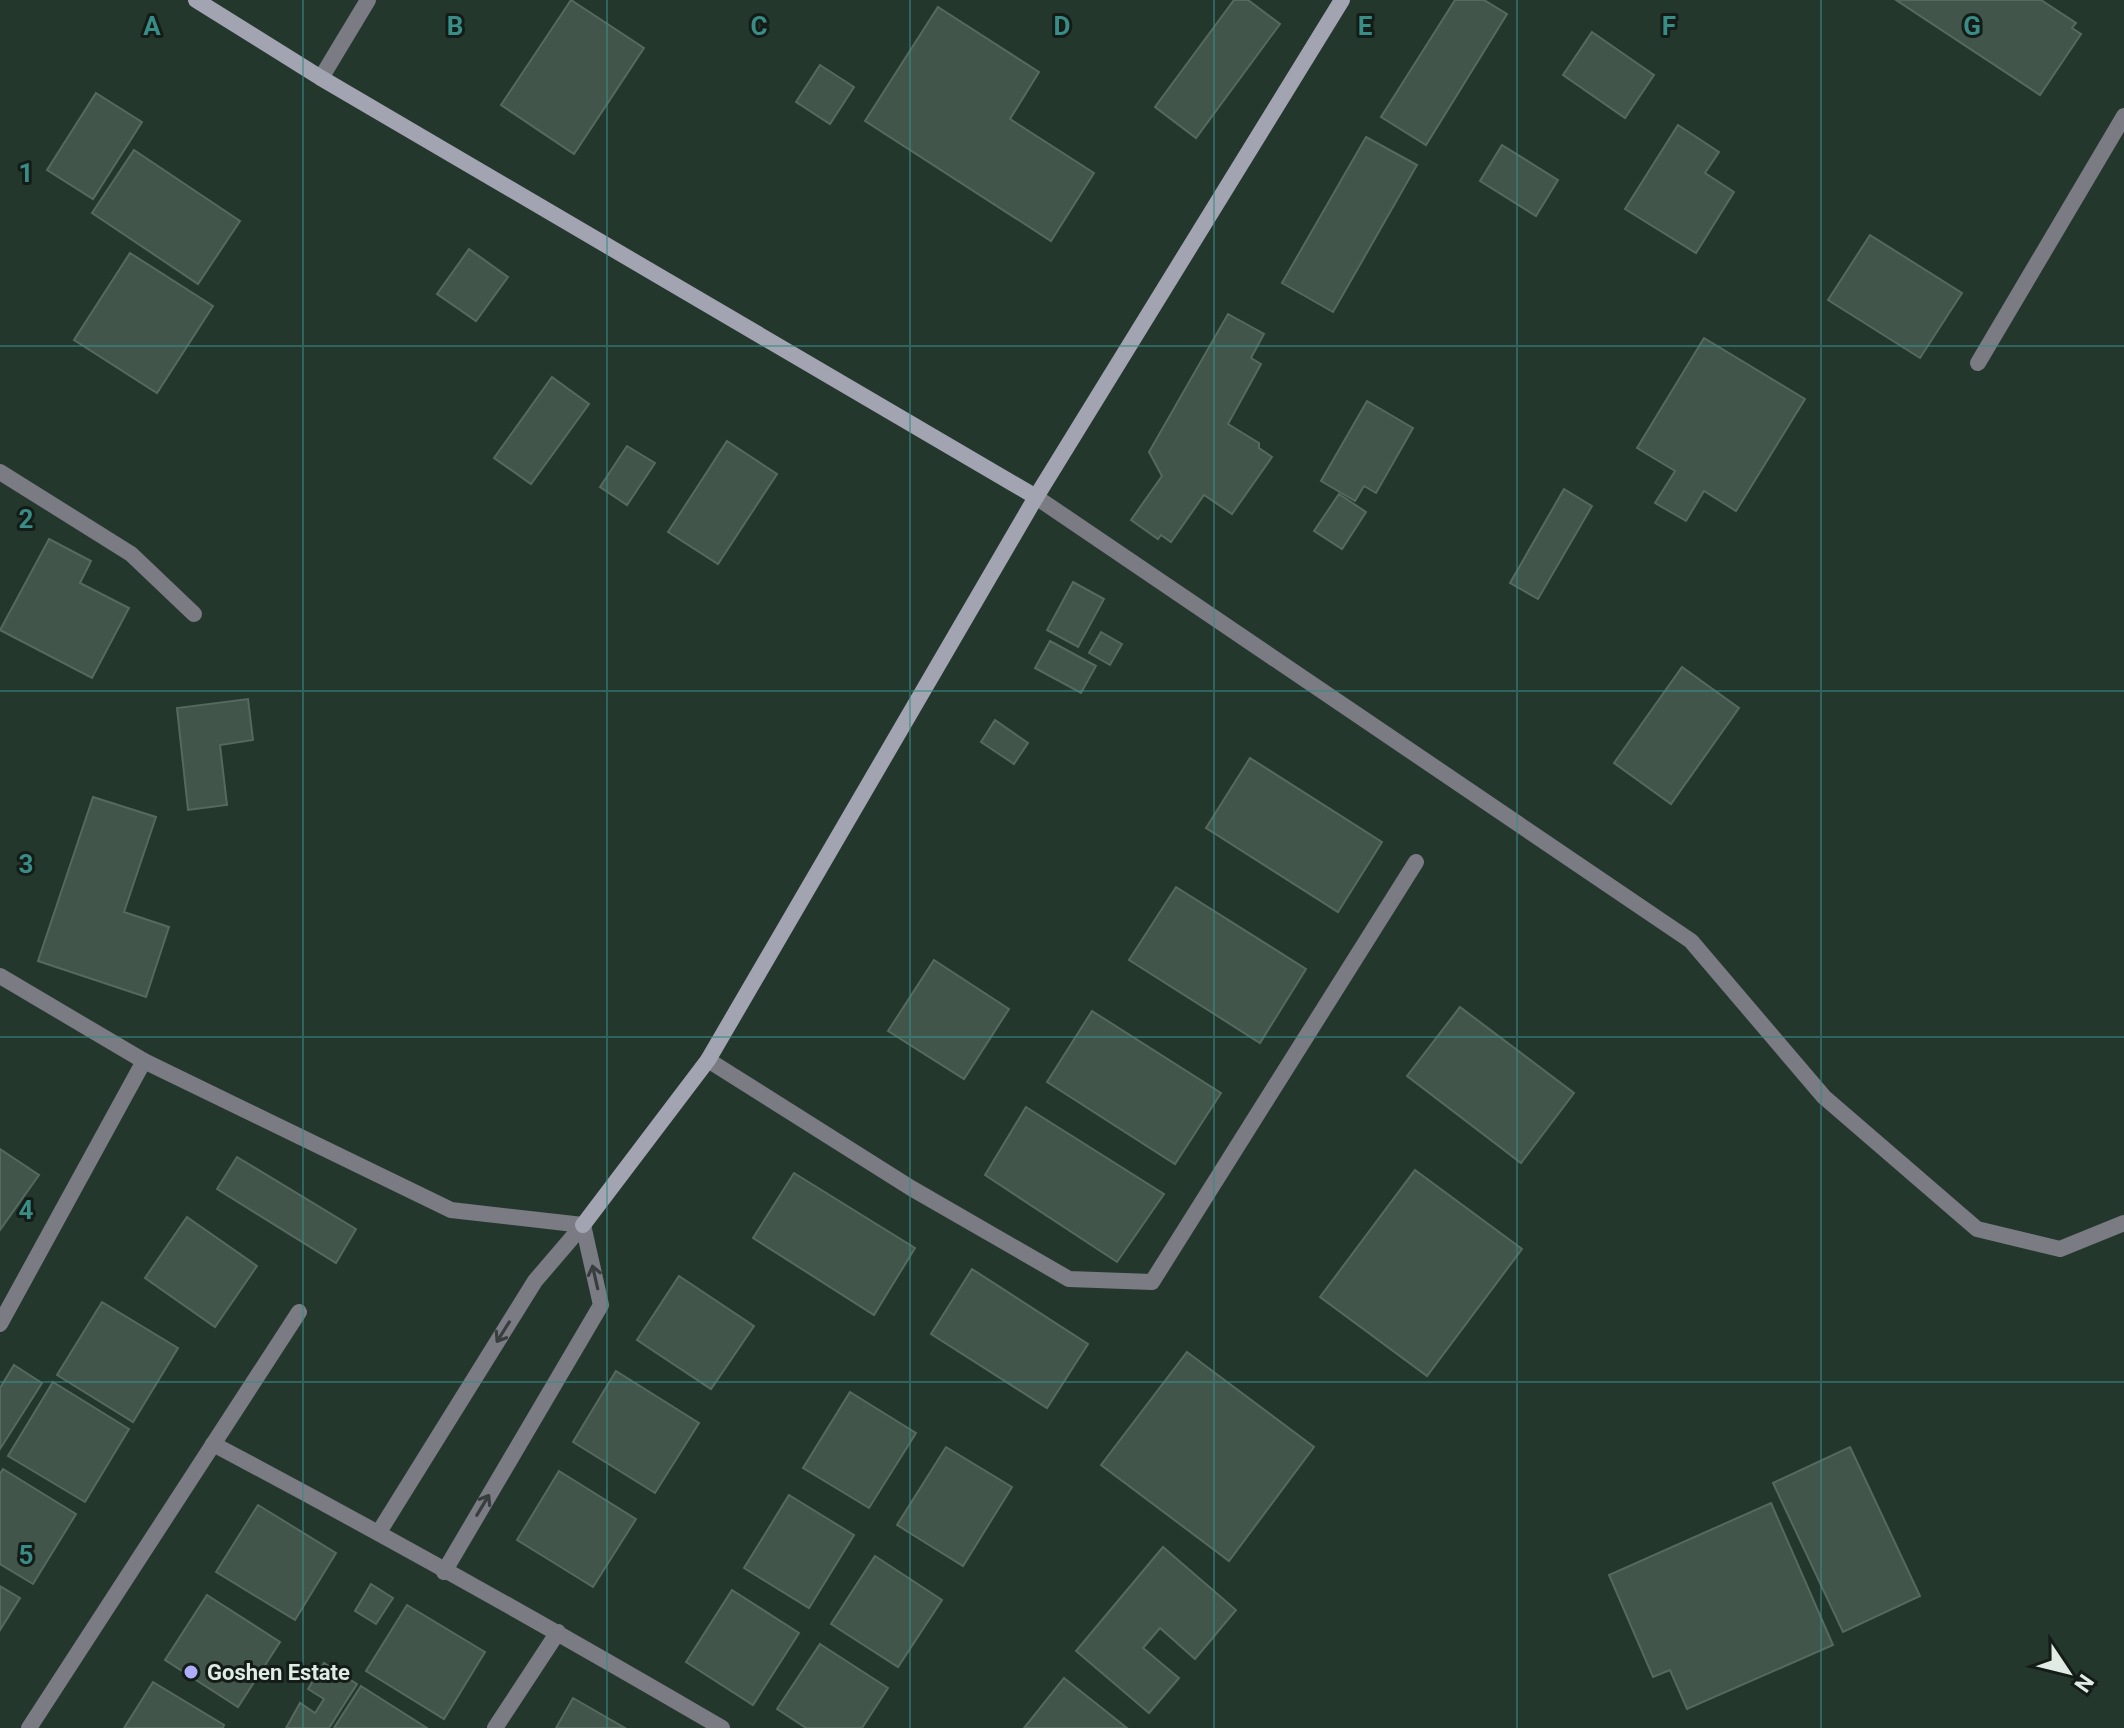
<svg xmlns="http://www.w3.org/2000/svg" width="2124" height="1728" font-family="Roboto,sans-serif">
  <rect width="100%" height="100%" fill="#24372d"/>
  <!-- building -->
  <g fill="#42554a" stroke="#56695e" stroke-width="2">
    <path d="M571,0L644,48L574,154L501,105Z"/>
    <path d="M1234,0H1248L1280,24L1196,138L1155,107Z"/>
    <path d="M1455,0H1484L1507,14L1426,145L1381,117Z"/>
    <path d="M1896,0H2041L2076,23L2072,28L2081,34L2040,95Z"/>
    <path d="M938,7L1039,72L1010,119L1094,173L1051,241L865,121Z"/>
    <path d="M1592,32L1654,75L1625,118L1563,75Z"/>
    <path d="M820,65L854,87L830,124L796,102Z"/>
    <path d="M96,93L142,122L93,199L47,170Z"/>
    <path d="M1678,125L1719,152L1705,173L1734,192L1696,253L1625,209Z"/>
    <path d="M1366,137L1417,165L1333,312L1282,283Z"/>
    <path d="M1502,145L1558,180L1536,216L1480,181Z"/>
    <path d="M134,150L240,221L198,284L92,213Z"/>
    <path d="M1870,235L1962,293L1920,358L1828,300Z"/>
    <path d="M469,249L508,277L476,321L437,294Z"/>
    <path d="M130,253L213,306L157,393L74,340Z"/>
    <path d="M1228,314L1264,334L1251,358L1261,364L1228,424L1259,443V448L1272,457L1232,514L1204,495L1171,542L1161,535L1158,539L1131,520L1162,476L1149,452Z"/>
    <path d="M1704,338L1805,399L1736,511L1704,491L1686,521L1655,503L1675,471L1637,448Z"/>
    <path d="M552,377L589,404L531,484L494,458Z"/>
    <path d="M1367,401L1413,428L1376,493L1364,486L1355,501L1321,481Z"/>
    <path d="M727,441L777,474L718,564L668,532Z"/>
    <path d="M627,446L655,463L627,505L600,487Z"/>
    <path d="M1564,489L1592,506L1538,599L1510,583Z"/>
    <path d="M1339,494L1366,512L1342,549L1314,531Z"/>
    <path d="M49,539L91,561L80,583L129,608L92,678L0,630Z"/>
    <path d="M1073,582L1104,599L1078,647L1047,630Z"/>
    <path d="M1101,632L1122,644L1110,665L1089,653Z"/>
    <path d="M1050,641L1096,666L1081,693L1035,668Z"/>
    <path d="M1682,667L1739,708L1671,804L1614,763Z"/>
    <path d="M248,699L253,740L220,745L227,805L188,810L177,708Z"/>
    <path d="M995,720L1028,743L1014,764L981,742Z"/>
    <path d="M1250,758L1382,842L1338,912L1206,828Z"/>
    <path d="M93,797L156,817L124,912L169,927L146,997L38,961Z"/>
    <path d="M1176,887L1306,969L1260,1043L1129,960Z"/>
    <path d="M934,960L1009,1009L964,1079L888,1031Z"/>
    <path d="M1460,1007L1574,1093L1521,1163L1407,1076Z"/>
    <path d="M1092,1011L1221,1093L1175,1164L1047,1082Z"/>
    <path d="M1026,1107L1164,1194L1117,1262L985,1175Z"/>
    <path d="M0,1149L39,1175L0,1230Z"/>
    <path d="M237,1157L356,1229L336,1263L217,1189Z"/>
    <path d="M1415,1170L1522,1249L1427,1376L1320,1297Z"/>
    <path d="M794,1173L915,1248L874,1315L753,1238Z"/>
    <path d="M187,1217L257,1266L215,1327L145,1278Z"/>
    <path d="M972,1269L1088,1344L1047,1408L931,1334Z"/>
    <path d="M679,1276L754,1326L711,1389L637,1340Z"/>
    <path d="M102,1302L178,1348L133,1422L57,1375Z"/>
    <path d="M1187,1352L1314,1447L1229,1561L1101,1465Z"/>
    <path d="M14,1365L42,1383L0,1449V1388Z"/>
    <path d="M616,1371L699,1423L655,1493L573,1442Z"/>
    <path d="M53,1382L129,1429L85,1502L8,1456Z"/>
    <path d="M850,1392L916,1433L869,1508L803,1468Z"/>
    <path d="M946,1447L1012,1487L963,1566L897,1525Z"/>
    <path d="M1850,1447L1920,1596L1843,1632L1773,1483Z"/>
    <path d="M3,1469L76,1514L33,1584L0,1564V1474Z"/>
    <path d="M559,1471L636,1519L593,1587L517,1540Z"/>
    <path d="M789,1495L854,1535L809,1608L744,1568Z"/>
    <path d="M1771,1503L1833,1645L1687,1709L1670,1670L1653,1677L1609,1575Z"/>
    <path d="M258,1505L336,1553L295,1620L216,1572Z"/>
    <path d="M1163,1547L1236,1610L1195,1659L1160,1628L1143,1648L1179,1678L1149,1713L1076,1651Z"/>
    <path d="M875,1556L942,1600L898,1667L831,1624Z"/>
    <path d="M371,1584L393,1598L376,1624L355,1611Z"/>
    <path d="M0,1586L20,1598L0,1630Z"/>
    <path d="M732,1590L799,1633L753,1705L686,1662Z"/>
    <path d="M207,1595L280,1642L238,1707L165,1660Z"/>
    <path d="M407,1605L485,1652L444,1719L366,1671Z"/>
    <path d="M820,1644L888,1688L862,1728H806L777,1709Z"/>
    <path d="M324,1663L357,1684L329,1728H286L300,1703L315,1713L324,1699L308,1689Z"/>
    <path d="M1064,1678L1127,1728H1024Z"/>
    <path d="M153,1682L224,1725L223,1728H124Z"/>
    <path d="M361,1686L427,1728H334Z"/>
    <path d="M573,1698L625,1728H556Z"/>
  </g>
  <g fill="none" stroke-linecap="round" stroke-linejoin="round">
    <!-- minor -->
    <g stroke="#7a7b83" stroke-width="16">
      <path d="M321,78L368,0"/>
      <path d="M1978,363L2124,116"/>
      <path d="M0,472L131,554L194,614"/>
      <path d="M1036,497L1691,941L1824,1097L1977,1229L2060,1249L2124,1223"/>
      <path d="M708,1060L911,1188L1069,1279L1152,1282L1416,862"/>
      <path d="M0,1324L144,1061"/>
      <path d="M213,1444C385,1535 554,1630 722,1728"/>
      <path d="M379,1532L535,1281L583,1225"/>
      <path d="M444,1572L601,1305L583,1225"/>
      <path d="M29,1728L299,1312"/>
      <path d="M495,1728L558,1632"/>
    </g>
    <!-- tertiary -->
    <path stroke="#7a7b83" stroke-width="16" d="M0,976L144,1061L451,1210L583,1225"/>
    <!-- secondary -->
    <g stroke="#a3a4b2" stroke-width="16">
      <path d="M196,0L321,78L1036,497"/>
      <path d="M583,1225L708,1060L1036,497L1342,0"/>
    </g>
  </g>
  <!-- one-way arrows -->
  <defs><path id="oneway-shaft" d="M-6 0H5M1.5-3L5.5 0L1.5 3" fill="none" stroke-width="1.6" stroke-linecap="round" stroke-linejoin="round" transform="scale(2)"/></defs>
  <g stroke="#383d3d">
    <use href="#oneway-shaft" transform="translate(595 1277) rotate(-103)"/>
    <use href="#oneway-shaft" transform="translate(503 1332) rotate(122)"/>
    <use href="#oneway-shaft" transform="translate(483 1505) rotate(-59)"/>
  </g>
  <!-- grid -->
  <path fill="none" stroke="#398d86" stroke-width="2" stroke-opacity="0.55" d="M303,0V1728M607,0V1728M910,0V1728M1214,0V1728M1517,0V1728M1821,0V1728M0,346H2124M0,691H2124M0,1037H2124M0,1382H2124"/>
  <!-- markers -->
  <circle fill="#afaefa" stroke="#141c17" stroke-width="3" cx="191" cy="1672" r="8"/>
  <g text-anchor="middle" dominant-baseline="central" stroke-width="6" stroke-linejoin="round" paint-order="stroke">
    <!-- poi labels -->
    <g font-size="22" font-weight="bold" fill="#e0ebe4" stroke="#141c17" text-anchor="start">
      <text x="207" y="1672">Goshen Estate</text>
    </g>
  </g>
  <g font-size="26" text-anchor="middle" font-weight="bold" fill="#398d86" stroke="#141c17" stroke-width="6" stroke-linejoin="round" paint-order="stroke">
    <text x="152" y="35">A</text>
    <text x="455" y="35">B</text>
    <text x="759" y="35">C</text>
    <text x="1062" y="35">D</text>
    <text x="1365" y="35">E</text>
    <text x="1669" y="35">F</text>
    <text x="1972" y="35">G</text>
    <text x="26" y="182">1</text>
    <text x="26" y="528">2</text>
    <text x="26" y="873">3</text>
    <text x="26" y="1219">4</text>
    <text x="26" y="1564">5</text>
  </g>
  <!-- north arrow -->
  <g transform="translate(2068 1672) rotate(125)" stroke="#141c17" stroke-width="6" paint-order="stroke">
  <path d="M0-6L14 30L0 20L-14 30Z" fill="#e0ebe4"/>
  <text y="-12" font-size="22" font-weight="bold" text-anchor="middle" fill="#e0ebe4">N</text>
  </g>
</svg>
